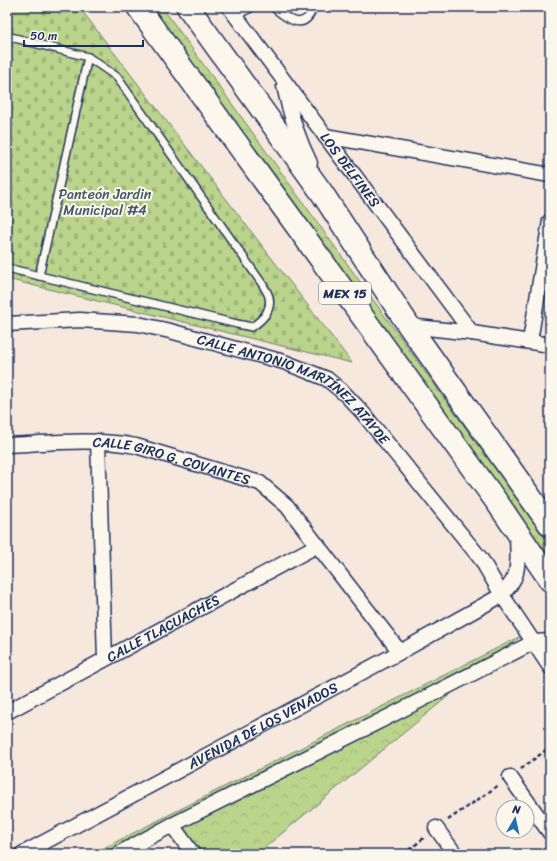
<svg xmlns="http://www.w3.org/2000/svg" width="557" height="861" font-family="Sriracha,sans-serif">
  <defs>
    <pattern id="forest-crowns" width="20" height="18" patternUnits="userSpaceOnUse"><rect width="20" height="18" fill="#bad48b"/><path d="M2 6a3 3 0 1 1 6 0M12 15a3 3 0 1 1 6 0" fill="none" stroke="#9fb67a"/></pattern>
    <pattern id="cemetery-stones" width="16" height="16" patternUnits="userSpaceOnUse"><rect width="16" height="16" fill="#bad48b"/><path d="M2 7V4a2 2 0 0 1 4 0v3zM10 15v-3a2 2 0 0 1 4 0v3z" fill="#9fb67a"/></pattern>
  </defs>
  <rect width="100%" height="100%" fill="#f7e8de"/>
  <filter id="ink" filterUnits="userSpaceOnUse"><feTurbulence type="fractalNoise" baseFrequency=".025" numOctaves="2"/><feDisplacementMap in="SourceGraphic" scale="8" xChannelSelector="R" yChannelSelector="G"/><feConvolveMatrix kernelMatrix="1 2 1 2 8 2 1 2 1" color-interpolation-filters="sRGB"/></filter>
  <g filter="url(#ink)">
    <!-- forest -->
    <g fill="url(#forest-crowns)" stroke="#6a8274">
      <path d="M143,7H162L550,545V572Z"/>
      <path d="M521,636L257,854H194L171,821L131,854H92Z"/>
    </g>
    <!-- cemetery -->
    <path fill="url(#cemetery-stones)" stroke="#6a8274" d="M7,7H79L352,363L7,279Z"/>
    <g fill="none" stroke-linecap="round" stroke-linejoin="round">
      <!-- service casing -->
      <g stroke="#1b2f5e" stroke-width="10">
        <g id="service">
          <path d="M273,7C287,19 305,33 313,7"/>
          <path d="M234,16L253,7"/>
          <path d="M7,36L88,57L117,77L263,285C265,289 268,293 269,297C272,311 262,320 252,327L237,324L7,268"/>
          <path d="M39,276L88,57"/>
        </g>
      </g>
      <!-- minor casing -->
      <g stroke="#1b2f5e" stroke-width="17">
        <g id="minor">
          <path id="s1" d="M229,7L472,333"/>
          <path d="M284,86C290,114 297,137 310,163"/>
          <path d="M325,136L550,175"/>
          <path id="s2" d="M7,324L80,320L138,324L170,331L284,362L307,371L327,379L345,394L362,412L481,559L502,595L550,667"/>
          <path d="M409,326L472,333L550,345"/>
          <path d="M530,341L550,221"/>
          <path d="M98,441L105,659"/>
          <path id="s3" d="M7,445C50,443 94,438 136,446L260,483L287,506L400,652"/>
          <path id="s4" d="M7,712L318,545"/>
          <path d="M510,777L550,833"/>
          <path d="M172,825L193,854"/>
          <path d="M436,828L455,854"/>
          <path id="s5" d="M22,854L400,652L502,595C508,588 514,581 516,573C519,560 517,546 517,533"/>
          <path d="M118,854L172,825L386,718L534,642L550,641"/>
        </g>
      </g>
      <!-- trunk casing -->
      <g stroke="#1b2f5e" stroke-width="25">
        <g id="trunk">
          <path d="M138,7L499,505L550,580"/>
          <path d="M188,7L322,193L409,326L550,525"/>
        </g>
      </g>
      <!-- path -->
      <g stroke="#1b2f5e" stroke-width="2.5" stroke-dasharray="4 3" stroke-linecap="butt">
        <path d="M521,769L550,747"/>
        <path d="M448,820L499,785"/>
        <path d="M404,854L425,837"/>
      </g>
      <!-- service -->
      <use href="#service" stroke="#fbf7ec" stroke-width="7"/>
      <!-- minor -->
      <use href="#minor" stroke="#fbf7ec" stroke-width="14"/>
      <!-- trunk -->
      <use href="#trunk" stroke="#fbf7ec" stroke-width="22"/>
    </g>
  </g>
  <g text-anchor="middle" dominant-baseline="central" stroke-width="4" stroke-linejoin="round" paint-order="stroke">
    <!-- shield labels -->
    <rect fill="#fbf7ec" stroke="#5e6b89" stroke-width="1" x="319" y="282" width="52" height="22" rx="3"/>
    <g font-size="13" font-weight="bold" fill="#1b2f5e">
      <text x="345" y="293">MEX 15</text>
    </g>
    <!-- street labels -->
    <g font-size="14" fill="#1b2f5e" stroke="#fbf7ec">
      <text stroke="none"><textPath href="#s1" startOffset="203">LOS DELFINES</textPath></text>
      <text stroke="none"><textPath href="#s2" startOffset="304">CALLE ANTONIO MARTÍNEZ ATAYDE</textPath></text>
      <text stroke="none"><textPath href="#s3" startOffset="167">CALLE GIRO G. COVANTES</textPath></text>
      <text stroke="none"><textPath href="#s4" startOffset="177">CALLE TLACUACHES</textPath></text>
      <text stroke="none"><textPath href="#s5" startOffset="273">AVENIDA DE LOS VENADOS</textPath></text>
    </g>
    <!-- park labels -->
    <g font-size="14" fill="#435869" stroke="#fbf7ec">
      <text x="105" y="194">Panteón Jardin<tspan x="105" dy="16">Municipal #4</tspan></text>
    </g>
  </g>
  <!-- margin -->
  <rect width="557" height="861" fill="none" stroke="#fbf7ec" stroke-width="24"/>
  <rect x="12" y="12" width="533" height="837" fill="none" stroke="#1b2f5e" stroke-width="1.5" filter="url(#ink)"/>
  <!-- north arrow -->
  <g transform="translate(515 819) rotate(9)"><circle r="19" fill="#fbf7ec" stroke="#a1a7b3"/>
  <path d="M0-3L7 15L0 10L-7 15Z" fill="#1f6fb2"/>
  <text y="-6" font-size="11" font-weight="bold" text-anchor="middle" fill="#1b2f5e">N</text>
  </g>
  <!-- scale -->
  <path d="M24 40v6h119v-6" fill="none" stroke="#1b2f5e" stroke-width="2"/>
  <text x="30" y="40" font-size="12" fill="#1b2f5e" stroke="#fbf7ec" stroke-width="3" paint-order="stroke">50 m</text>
</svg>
